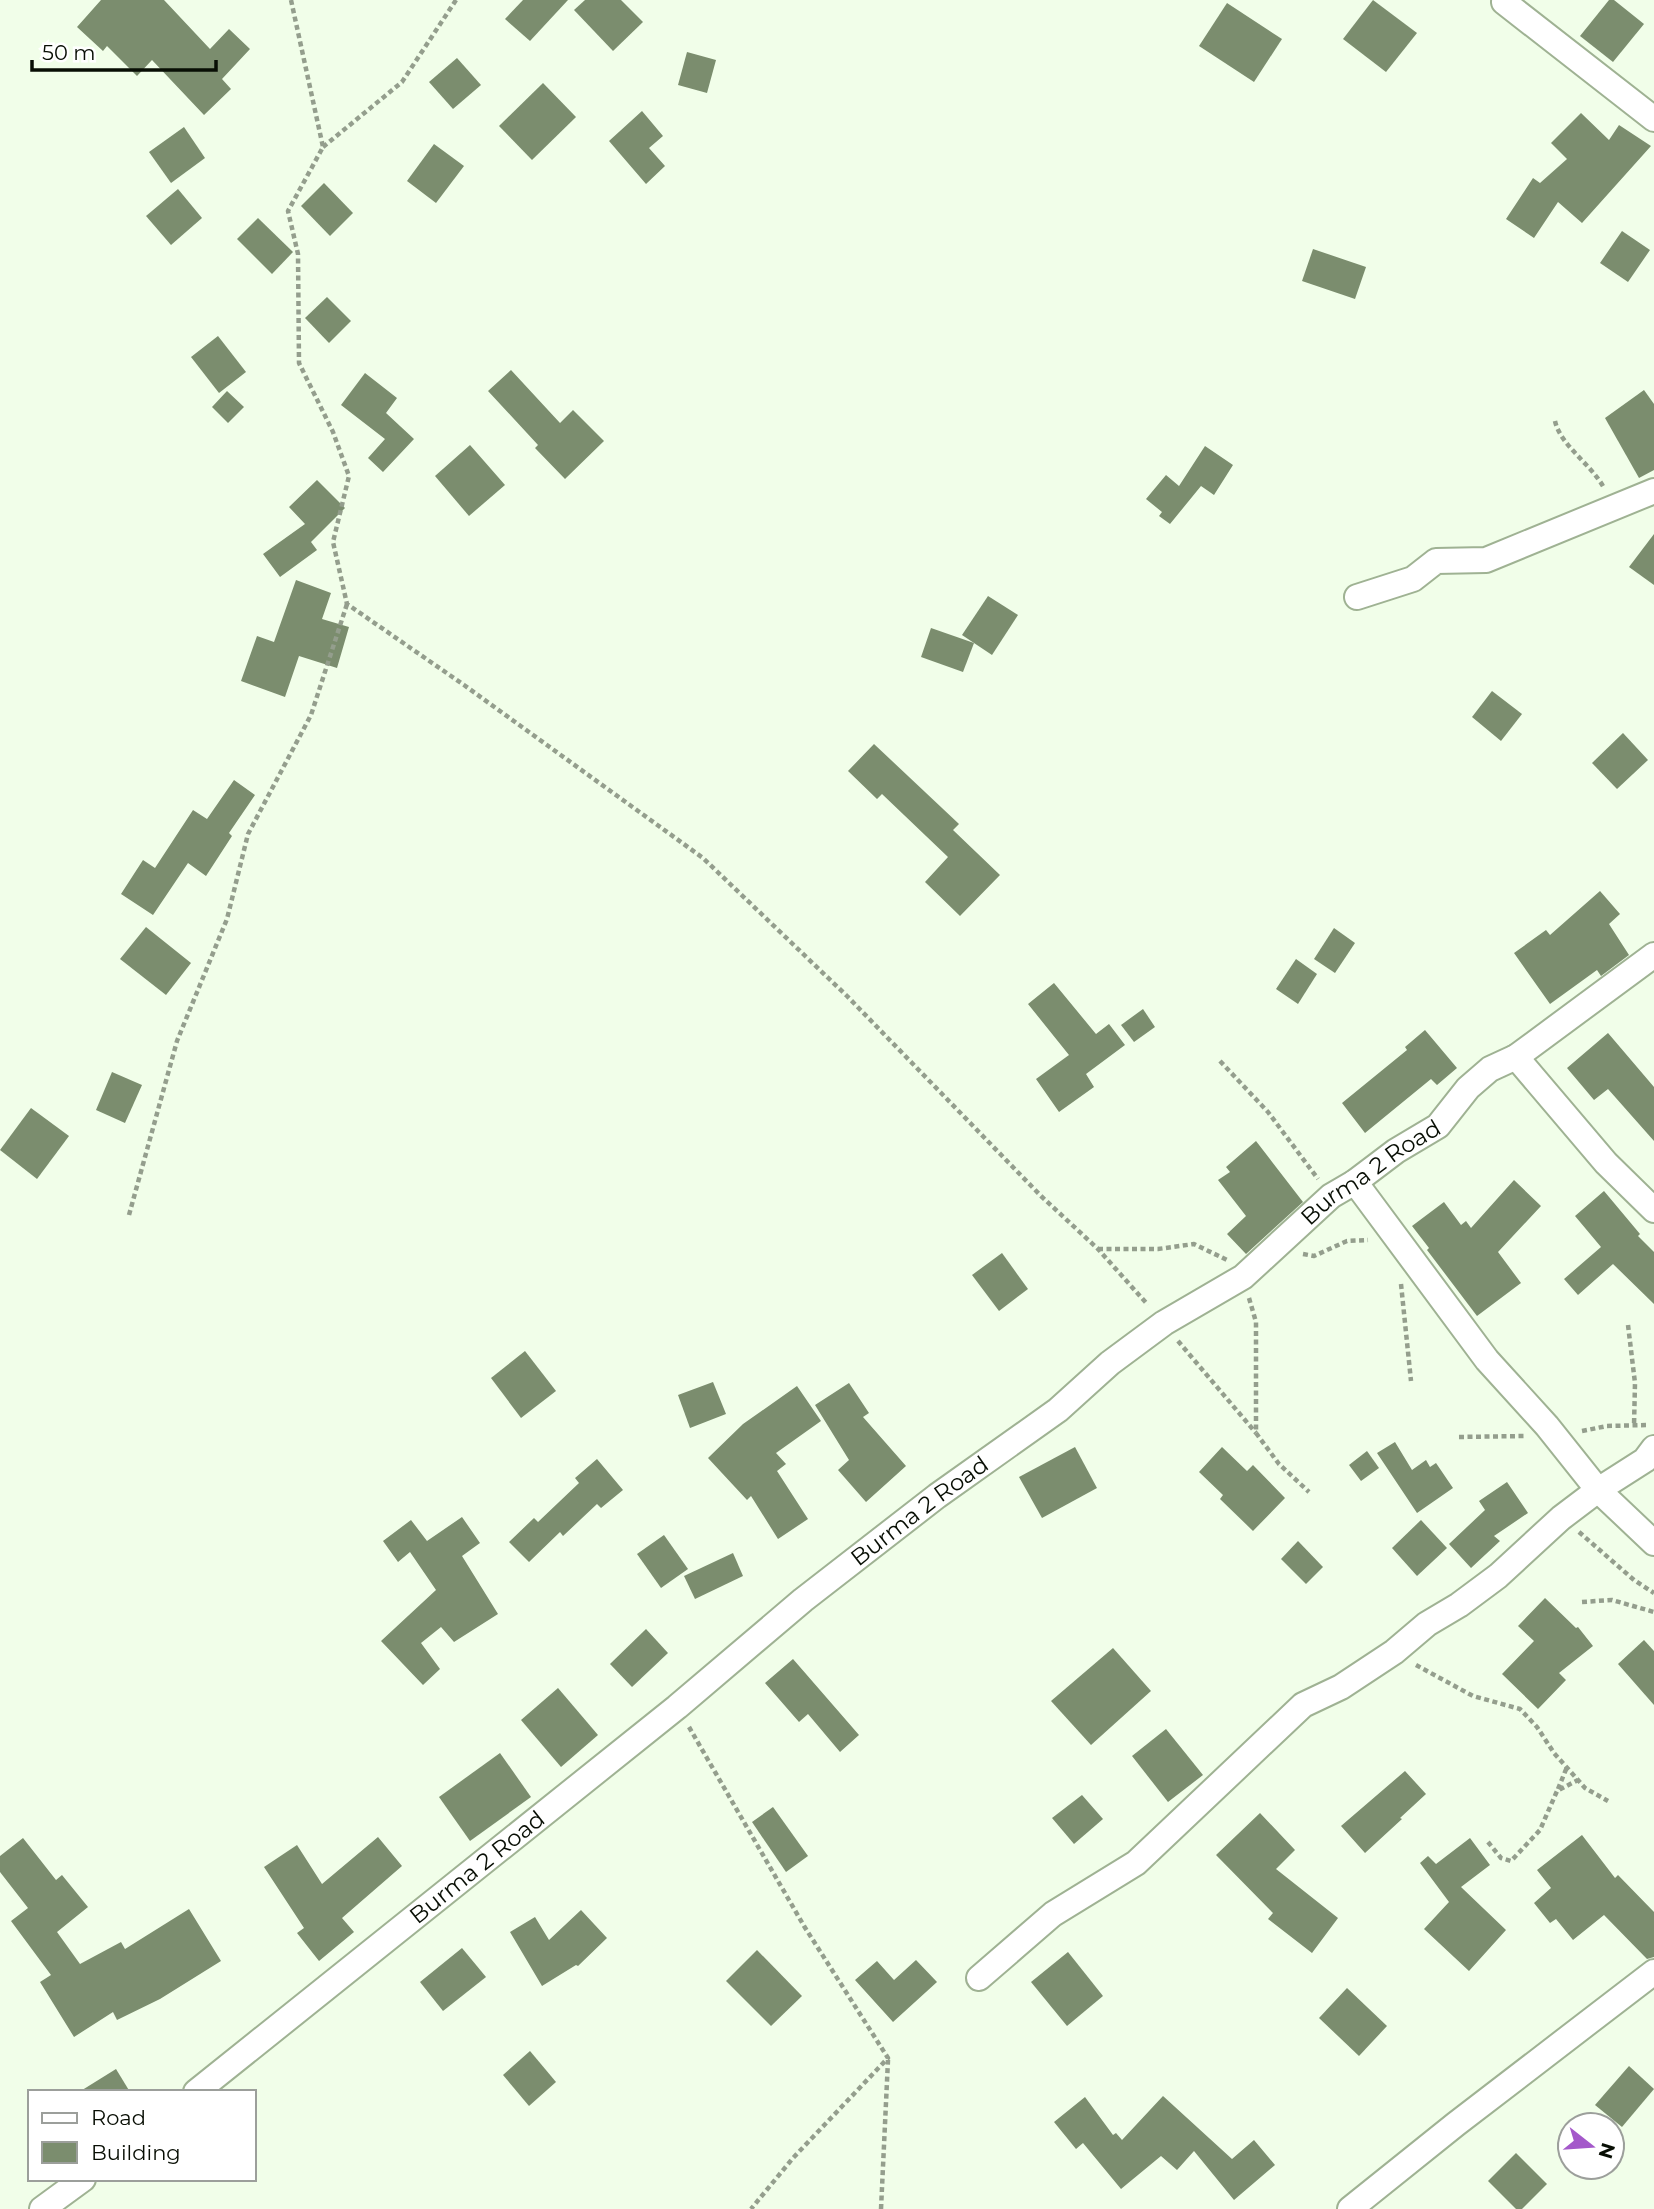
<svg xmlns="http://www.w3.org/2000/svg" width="1654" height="2209" font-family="Montserrat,sans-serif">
  <rect width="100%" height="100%" fill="#f1fee9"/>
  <!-- building -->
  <g fill="#7b8d6e">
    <path d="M101,0H164L210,49L229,29L250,49L222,79L231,89L204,115L152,60L137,76L107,46L103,51L77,27Z"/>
    <path d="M523,0H568L530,41L505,19Z"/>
    <path d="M585,0H621L643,22L613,51L574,10Z"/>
    <path d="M1373,0L1417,33L1386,72L1343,39Z"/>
    <path d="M1609,0H1614L1644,24L1613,62L1580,36Z"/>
    <path d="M1227,3L1282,39L1254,82L1199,46Z"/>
    <path d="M687,52L716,60L707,93L678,85Z"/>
    <path d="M457,58L481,85L453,109L429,82Z"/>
    <path d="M543,83L576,117L532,160L499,126Z"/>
    <path d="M642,111L663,136L649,148L665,166L646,184L609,141Z"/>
    <path d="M1581,113L1609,140L1619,125L1651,146L1582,223L1558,202L1534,238L1506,219L1533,178L1540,183L1567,159L1551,143Z"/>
    <path d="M184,127L205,158L171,183L149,152Z"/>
    <path d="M434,144L464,166L436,203L407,181Z"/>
    <path d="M324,183L353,213L330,236L301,206Z"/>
    <path d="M178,189L202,218L171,245L146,216Z"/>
    <path d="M258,218L293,252L272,274L237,239Z"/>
    <path d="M1622,231L1650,250L1628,282L1600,263Z"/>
    <path d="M1313,249L1366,267L1355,299L1302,281Z"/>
    <path d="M327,297L351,321L329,343L305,318Z"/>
    <path d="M218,336L246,372L219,393L191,357Z"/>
    <path d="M511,370L560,423L573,410L604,441L565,479L535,448L538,445L488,391Z"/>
    <path d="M365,373L397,398L386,413L414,439L383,472L368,458L385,439L341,405Z"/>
    <path d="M1644,390L1654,404V470L1639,478L1605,418Z"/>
    <path d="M227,391L244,407L228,423L212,407Z"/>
    <path d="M470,445L505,485L469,516L435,476Z"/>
    <path d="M1205,446L1233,465L1214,495L1201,486L1170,524L1159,516L1162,512L1146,499L1166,475L1179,486Z"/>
    <path d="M317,480L345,508L311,542L317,550L280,577L263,554L305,524L289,507Z"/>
    <path d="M1654,534V585L1629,567Z"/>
    <path d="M296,580L331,593L322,619L349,627L337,668L299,656L285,697L241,681L257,636L274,642Z"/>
    <path d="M988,596L1018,615L992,655L962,635Z"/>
    <path d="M931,628L974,643L963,672L921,657Z"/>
    <path d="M1492,691L1522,714L1501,741L1472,717Z"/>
    <path d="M1623,733L1648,760L1617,789L1592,763Z"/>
    <path d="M874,744L959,824L953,830L1000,875L960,916L925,882L948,857L882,794L877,799L848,771Z"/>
    <path d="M234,780L255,795L229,833L232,836L206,876L188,863L153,915L121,894L143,860L155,868L193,810L207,819Z"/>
    <path d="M1600,891L1620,914L1609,924L1629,955L1601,976L1597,970L1550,1004L1514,953L1546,930L1550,935Z"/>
    <path d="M146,927L191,963L166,995L120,959Z"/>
    <path d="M1334,928L1355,943L1335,973L1314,959Z"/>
    <path d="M1296,959L1317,974L1298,1004L1276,989Z"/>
    <path d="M1054,983L1096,1034L1109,1024L1125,1045L1086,1074L1094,1087L1059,1112L1036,1079L1069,1055L1028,1004Z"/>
    <path d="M1143,1009L1155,1027L1134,1042L1121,1025Z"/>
    <path d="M1425,1030L1457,1068L1437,1085L1431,1079L1365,1133L1342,1103L1407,1050L1405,1047Z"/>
    <path d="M1608,1033L1654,1087V1141L1608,1089L1594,1100L1567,1068Z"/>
    <path d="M112,1072L142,1085L125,1123L96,1110Z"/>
    <path d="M31,1108L69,1136L37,1179L0,1150Z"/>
    <path d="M1256,1141L1303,1202L1246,1254L1227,1234L1246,1216L1218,1180L1230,1172L1226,1167Z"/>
    <path d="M1514,1180L1541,1206L1498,1252L1521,1283L1477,1316L1427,1250L1429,1248L1412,1226L1444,1202L1461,1225L1466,1221L1471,1228Z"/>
    <path d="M1604,1191L1640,1234L1638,1236L1654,1252V1304L1613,1264L1578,1295L1564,1279L1601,1247L1575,1216Z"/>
    <path d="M1002,1253L1028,1289L999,1311L972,1275Z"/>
    <path d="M525,1351L556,1391L521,1418L491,1378Z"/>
    <path d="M713,1382L726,1414L690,1428L678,1395Z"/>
    <path d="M849,1383L869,1413L863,1417L906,1466L866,1502L838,1470L849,1460L815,1405Z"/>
    <path d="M797,1386L821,1421L776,1453L786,1464L777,1471L808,1519L778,1539L751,1496L747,1500L708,1458L743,1424Z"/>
    <path d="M1395,1442L1412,1470L1426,1460L1430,1467L1436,1463L1453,1488L1417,1513L1377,1453Z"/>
    <path d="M1075,1447L1097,1488L1042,1518L1019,1477Z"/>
    <path d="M1222,1447L1247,1471L1253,1465L1285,1498L1253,1531L1220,1499L1223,1495L1199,1472Z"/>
    <path d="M1367,1451L1379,1468L1361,1481L1349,1465Z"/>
    <path d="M597,1459L623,1490L601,1508L597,1504L563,1536L560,1532L529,1562L509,1542L534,1518L538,1522L579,1483L575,1478Z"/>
    <path d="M1507,1482L1528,1513L1494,1536L1500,1541L1471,1568L1449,1544L1485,1510L1479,1501Z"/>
    <path d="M462,1517L480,1543L462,1556L498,1614L454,1642L441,1627L421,1643L440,1669L423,1685L381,1641L436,1590L410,1552L398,1562L383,1541L411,1520L427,1541Z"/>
    <path d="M1421,1520L1447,1548L1417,1576L1392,1548Z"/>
    <path d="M664,1535L688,1569L661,1588L637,1554Z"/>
    <path d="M1298,1541L1323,1567L1306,1584L1281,1559Z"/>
    <path d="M733,1553L743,1576L695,1599L684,1576Z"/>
    <path d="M1545,1598L1576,1628L1578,1627L1593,1646L1559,1673L1566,1680L1538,1709L1502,1674L1534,1641L1518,1626Z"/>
    <path d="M646,1629L668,1653L632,1687L610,1664Z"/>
    <path d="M1644,1640L1654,1651V1705L1618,1664Z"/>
    <path d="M1113,1648L1151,1691L1091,1745L1051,1701Z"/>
    <path d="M793,1659L859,1735L840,1752L808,1714L799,1722L765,1683Z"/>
    <path d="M558,1688L598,1735L561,1767L521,1720Z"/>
    <path d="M1166,1729L1203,1775L1168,1802L1132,1756Z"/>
    <path d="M500,1753L531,1797L470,1841L439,1797Z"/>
    <path d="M1405,1771L1426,1794L1400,1818L1402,1819L1365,1853L1341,1826Z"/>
    <path d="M1082,1795L1103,1819L1074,1844L1052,1818Z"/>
    <path d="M773,1807L808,1856L786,1872L752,1822Z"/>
    <path d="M1260,1813L1295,1850L1276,1869L1338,1918L1312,1953L1268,1919L1273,1913L1216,1855Z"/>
    <path d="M1582,1835L1615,1878L1618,1875L1654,1912V1957L1647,1959L1604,1915L1573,1940L1556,1919L1550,1923L1534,1903L1551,1888L1537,1870Z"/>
    <path d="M378,1837L402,1866L342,1918L354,1932L319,1961L297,1933L304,1928L264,1867L297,1845L322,1884Z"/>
    <path d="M23,1838L56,1880L62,1875L88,1907L57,1932L80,1964L121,1942L125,1949L189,1909L221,1961L160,1999L117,2020L113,2012L74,2037L40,1982L51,1975L11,1921L28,1908L0,1872V1856Z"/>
    <path d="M1470,1838L1490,1865L1461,1887L1506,1930L1469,1971L1424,1929L1449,1902L1420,1863L1428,1856L1436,1864Z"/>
    <path d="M581,1910L607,1938L578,1966L576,1965L542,1986L510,1932L535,1917L549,1940Z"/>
    <path d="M462,1948L486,1977L443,2011L420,1982Z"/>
    <path d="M757,1950L802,1996L771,2026L726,1981Z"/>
    <path d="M1068,1952L1103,1996L1067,2026L1031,1982Z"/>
    <path d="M916,1960L937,1982L893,2022L855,1980L877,1961L894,1980Z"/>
    <path d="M1347,1988L1387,2026L1359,2056L1319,2018Z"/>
    <path d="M530,2051L556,2082L529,2106L503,2075Z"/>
    <path d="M1629,2066L1654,2089L1622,2127L1595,2105Z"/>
    <path d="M116,2069L130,2092H79Z"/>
    <path d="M1163,2096L1232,2159L1254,2140L1275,2165L1234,2200L1194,2151L1177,2170L1161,2156L1121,2189L1083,2143L1076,2149L1054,2122L1085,2097L1113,2135L1116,2133L1122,2140Z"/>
    <path d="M1516,2153L1547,2184L1522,2209H1516L1488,2181Z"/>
  </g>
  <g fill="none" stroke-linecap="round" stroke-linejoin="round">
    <!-- street casing -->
    <g stroke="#9fb293" stroke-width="28">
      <g id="street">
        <path d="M1504,2L1654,119"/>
        <path d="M1357,597L1413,579L1436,561L1486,560L1654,491"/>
        <path d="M1516,1057L1606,1163L1654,1210"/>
        <path d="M1654,1448L1645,1460L1598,1490L1654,1543"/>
        <path d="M979,1978L1053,1914L1136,1863L1303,1705L1341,1687L1394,1652L1427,1624L1459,1605L1498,1576L1561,1518L1598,1490L1547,1426L1487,1360L1355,1182"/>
        <path id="s1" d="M196,2092L677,1707L803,1600L937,1496L1058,1410L1110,1363L1164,1323L1243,1277L1331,1196L1355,1182L1396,1151L1438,1126L1468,1088L1490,1069L1516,1057L1654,955"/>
        <path d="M42,2209L83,2179"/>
        <path d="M1350,2209L1456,2124L1654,1972"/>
      </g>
    </g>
    <!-- path -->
    <g stroke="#949e8d" stroke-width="4.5" stroke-dasharray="5 3.5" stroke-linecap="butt">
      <path d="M291,0L323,147L288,211L298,254L299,363L333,432L349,476L333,542L347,604L464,685L703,858L847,996L1041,1196L1098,1249L1148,1305"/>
      <path d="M323,147L402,82L456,0"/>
      <path d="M1555,421C1560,445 1592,465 1604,488"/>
      <path d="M1220,1061L1268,1112L1318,1179"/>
      <path d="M129,1215L177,1041L227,919L248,834L311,715L347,604"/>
      <path d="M1098,1249H1158L1194,1244L1227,1260"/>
      <path d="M1303,1254L1314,1256L1347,1241L1368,1240"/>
      <path d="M1401,1284L1411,1381"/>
      <path d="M1249,1298L1256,1322V1433L1279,1464L1309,1492"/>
      <path d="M1628,1325L1635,1383L1634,1426"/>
      <path d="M1178,1341L1256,1433"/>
      <path d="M1582,1431L1607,1426L1646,1425"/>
      <path d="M1459,1437L1525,1436"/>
      <path d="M1579,1532L1634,1580L1654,1593"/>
      <path d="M1582,1602L1612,1600L1654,1612"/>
      <path d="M1416,1665L1473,1696L1520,1709L1537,1727L1554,1753L1585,1788L1608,1801"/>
      <path d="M689,1727L804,1926L888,2058L793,2158L751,2209"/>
      <path d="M1558,1789L1567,1767"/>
      <path d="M1488,1842L1501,1858L1511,1861L1540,1830L1557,1791L1578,1780"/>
      <path d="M881,2209L888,2060"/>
    </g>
    <!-- street -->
    <use href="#street" stroke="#fff" stroke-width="24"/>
  </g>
  <g text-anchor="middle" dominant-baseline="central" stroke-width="7" stroke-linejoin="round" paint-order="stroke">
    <!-- street labels -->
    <g font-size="23" fill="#080e04" stroke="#fff">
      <text stroke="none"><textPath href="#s1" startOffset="1494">Burma 2 Road</textPath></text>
      <text stroke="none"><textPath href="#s1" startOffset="928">Burma 2 Road</textPath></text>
      <text stroke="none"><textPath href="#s1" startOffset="360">Burma 2 Road</textPath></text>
    </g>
  </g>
  <!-- legend -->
  <rect x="28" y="2090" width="228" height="91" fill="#ffffff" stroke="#9c9f9b" stroke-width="2"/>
  <rect x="42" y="2113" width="35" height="10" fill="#ffffff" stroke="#9c9f9b" stroke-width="2"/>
  <text x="91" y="2125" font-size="21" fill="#080e04">Road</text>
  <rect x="42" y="2142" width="35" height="21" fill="#7b8d6e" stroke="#9c9f9b" stroke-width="2"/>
  <text x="91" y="2160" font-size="21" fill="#080e04">Building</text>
  <!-- north arrow -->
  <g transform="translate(1591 2146) rotate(107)"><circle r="33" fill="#ffffff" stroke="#9c9f9b" stroke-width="2"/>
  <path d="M0-5L12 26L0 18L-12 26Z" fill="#a458ca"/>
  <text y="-10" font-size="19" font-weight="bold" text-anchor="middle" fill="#080e04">N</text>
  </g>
  <!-- scale -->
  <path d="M32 60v10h184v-10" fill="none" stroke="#080e04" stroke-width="3.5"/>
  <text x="42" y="60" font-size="21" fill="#080e04" stroke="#ffffff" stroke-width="5" paint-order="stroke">50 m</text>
</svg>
